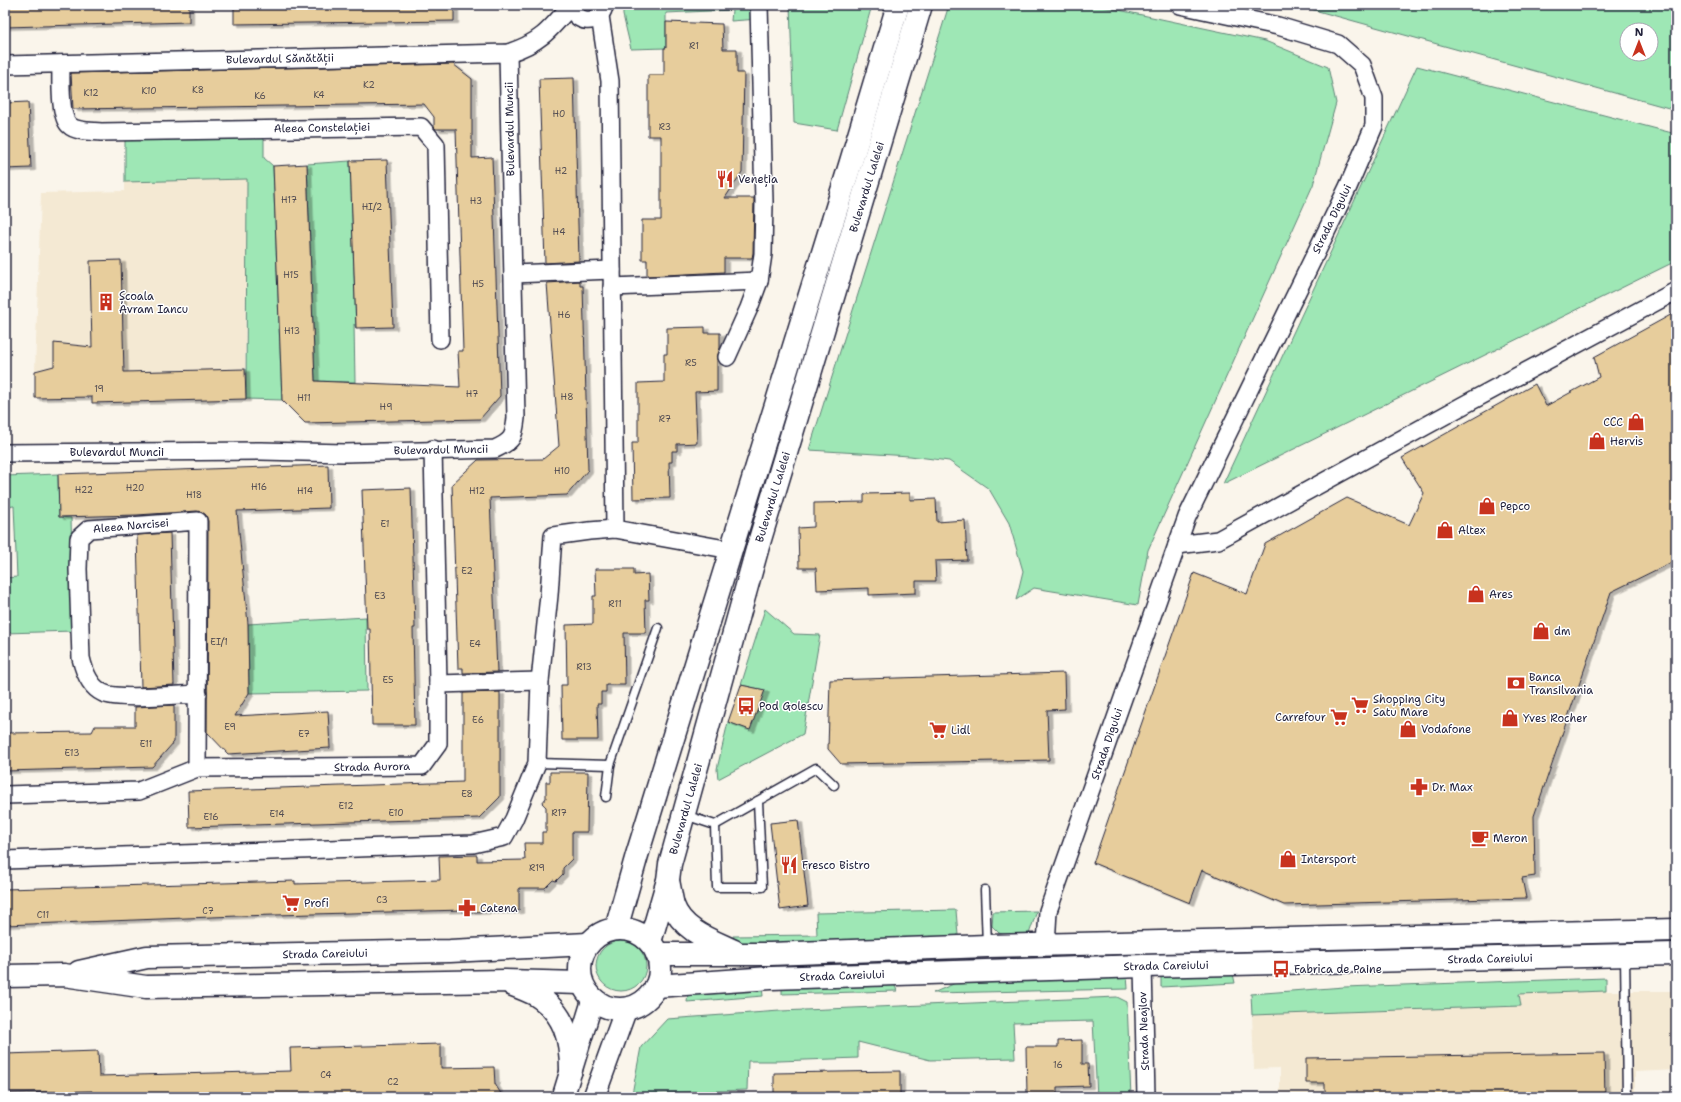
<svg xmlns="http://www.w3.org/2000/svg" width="1681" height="1102" font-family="'Shantell Sans',sans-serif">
  <defs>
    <filter id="shadow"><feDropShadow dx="4.5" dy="2.5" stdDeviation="0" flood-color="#0004"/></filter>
  </defs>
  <rect width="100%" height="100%" fill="#faf5eb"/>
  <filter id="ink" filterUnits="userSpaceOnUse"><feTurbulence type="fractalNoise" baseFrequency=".025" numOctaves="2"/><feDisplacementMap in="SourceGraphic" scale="8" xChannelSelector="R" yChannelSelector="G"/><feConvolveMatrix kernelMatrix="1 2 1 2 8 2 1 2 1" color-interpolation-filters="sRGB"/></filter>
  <g filter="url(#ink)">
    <!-- built -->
    <g fill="#f4e9d3">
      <path d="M247,179L245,369L124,372L121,260L90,261L92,347L54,366L35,371L41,193L125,191V182Z"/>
      <path d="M1606,991H1676V1070L1635,1072V1097H1280V1068L1254,1069L1252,1015L1521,1006L1519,994Z"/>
    </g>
    <!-- green -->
    <g fill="#9ee7b5" stroke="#608478" fill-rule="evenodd">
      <path d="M623,5H759V19L731,21L732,10L666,13V48L631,49L623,15Z"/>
      <path d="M790,5H872L837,130L794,123Z"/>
      <path d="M949,5H1095L1265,41L1328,67L1336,103L1313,185L1148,550L1138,605L1034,588L1016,600L1023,571L1009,523L989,489L949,461L910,456L809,450Z"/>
      <path d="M1296,5H1676V110ZM1627,30H1651V54H1627Z"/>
      <path d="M1417,66L1676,134V261L1223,484Z"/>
      <path d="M264,138V158L273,166L282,400L246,399L247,179L125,182V140Z"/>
      <path d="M350,161L356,328L354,324L355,382L315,381L307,164Z"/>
      <path d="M58,474L59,517L71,518L74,631L5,633V578L17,577L14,506L5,507V476Z"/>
      <path d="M765,609L794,634L820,635L803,734L718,779L717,769L728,722L764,690L741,685Z"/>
      <path d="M366,617L367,691L249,693L248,624Z"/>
      <path d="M956,910L958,935L948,942L733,948V936L817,935L816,913Z"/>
      <path d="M1037,911L1029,934L1015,940L999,933L992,926L993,912Z"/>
      <circle cx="621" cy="966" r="25"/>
      <path d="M1232,969L1235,983L1161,987V978L1165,971Z"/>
      <path d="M1127,973L1128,989L933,993L967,978Z"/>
      <path d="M1606,978V991L1519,994L1521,1006L1252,1015L1251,994L1344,987Z"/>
      <path d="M894,983L897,991L782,994V986Z"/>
      <path d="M762,987L763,996L687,1002L688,992Z"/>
      <path d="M1117,997L1127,1002L1131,1097H1097L1093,1021L1013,1023L1015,1058L930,1060L858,1042V1058L779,1061H748L747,1090L632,1094L641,1047L667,1019L780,1011Z"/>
    </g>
    <!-- building -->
    <g fill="#e7cd9c" stroke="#22223b" filter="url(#shadow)">
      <path d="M5,5H189V22L5,27Z"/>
      <path d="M234,5H454V21L234,24Z"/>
      <path d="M666,22L722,24L723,49H737V73H744L742,172L725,198H754L753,253L752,258H724V272L647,276V260H642V220H661V136H648V75H664V48H666Z"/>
      <path d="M453,64L472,79V158L492,157L500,396L480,419L305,423L282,400L273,166L307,164L315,381L460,387L458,351H463L456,129H436L434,127V117L424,104L73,109L71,73Z"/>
      <path d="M574,78L579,261L545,263L539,79Z"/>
      <path d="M28,102L31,168L5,169V103Z"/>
      <path d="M387,160L393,327L356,328L350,161Z"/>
      <path d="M121,260L124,372L245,369L246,399L92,403V397L35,398V371L54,366V343L92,347L90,261Z"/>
      <path d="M580,281V286H583L588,470L567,495L490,498L497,672L463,673V668H458L452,484L478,460L543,459L559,446L547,283Z"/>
      <path d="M1676,312V560L1611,592L1534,816L1535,876L1522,878L1526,898L1284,905L1202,870L1190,903L1093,863L1194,573L1247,594L1265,544L1347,498L1409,525L1424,493L1402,458L1535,384L1546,406L1599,377L1594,357Z"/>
      <path d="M705,327V333H720V348L717,358V391L695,392L697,443L677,444V451H672V462H669L670,498L633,499L632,443H638V383L664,382V354H667V328Z"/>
      <path d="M328,465L329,508L237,511L248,624L249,693L235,716L328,711L330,748L228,754L207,732L208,521L206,515L202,512L197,511L137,515L59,517L58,474Z"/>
      <path d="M411,488L415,628H413L415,725H372L370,629H367L362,490Z"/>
      <path d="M910,493V500L936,499L937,522L965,520L967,560L935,561L936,581H916V593L869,595V588L817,590L816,568H799L798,528L814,527V503L864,502V494Z"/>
      <path d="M170,533L174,685L141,687L137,535Z"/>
      <path d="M595,569H634V575L648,574L649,600H645L646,633H624L625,685H606V692H601V704H597L598,740H562L561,685H567L566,625L593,624V596H596Z"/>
      <path d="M1064,673L1065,709L1047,710L1049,760L841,764L828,749L830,680Z"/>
      <path d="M741,685L765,690L750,730L728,722Z"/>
      <path d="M500,692V797L479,818L189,827L188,791L463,782V693Z"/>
      <path d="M174,705V742L152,767L5,771V733L92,732L95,726H135V707Z"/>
      <path d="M550,772H588L587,832H572V859L563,868V874L556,881L553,880L545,888H519V911L463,912V910L238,916L5,925V889L295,881V884L440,880L439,856L477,855V861L525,860L524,843H542V832H546V807L542,803L546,798V782H550Z"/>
      <path d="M798,820L808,906L780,910L770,823Z"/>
      <path d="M1082,1040V1064H1088L1089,1086L1057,1087V1094H1027L1026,1047H1058V1041Z"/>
      <path d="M441,1044V1068L494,1067L495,1084L503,1097H466L464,1095L308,1097H92V1091L5,1093V1054L98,1051L99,1076L291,1071L290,1048Z"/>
      <path d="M1604,1053L1605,1097H1325V1083H1306V1058Z"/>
      <path d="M900,1071V1097H774V1073Z"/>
    </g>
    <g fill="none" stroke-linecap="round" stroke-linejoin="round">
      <!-- service casing -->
      <g stroke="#22223b" stroke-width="11">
        <g id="service">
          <path d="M537,763L610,765"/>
          <path d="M606,797L610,765L658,628"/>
          <path d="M685,815L715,825L816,768L834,785"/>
          <path d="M715,825L717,887H762L758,801"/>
          <path d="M985,890L987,945"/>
          <path d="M1625,957L1627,1097"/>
        </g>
      </g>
      <!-- minor casing -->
      <g stroke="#22223b" stroke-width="20">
        <g id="minor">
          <path d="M571,5C575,24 598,26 604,7"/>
          <path d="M600,16L610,81L615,529"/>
          <path d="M61,64C61,77 59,115 69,125C76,132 91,131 101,132L421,127L436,145L440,339"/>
          <path d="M5,65L508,53C540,43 550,30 571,5"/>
          <path d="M513,274L612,270"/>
          <path d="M612,287L759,281"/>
          <path d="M727,357L749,308L759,281L763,254L764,202L759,5"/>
          <path d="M5,453L261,451L345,453L495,449C513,441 514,437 516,418L508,53"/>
          <path d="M1177,545L1187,517L1348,187L1374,126V98L1362,65L1338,44L1278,26L1180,5"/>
          <path d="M438,684L540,681"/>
          <path d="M197,768L198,521L89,529L79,538L78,569L81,658C84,671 90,687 103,693C116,700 179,695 198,694"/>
          <path d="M5,795L139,791L197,768L422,766L438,744V684L433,449"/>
          <path d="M5,860L473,844L504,837L514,819L537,763L540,681L549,595L553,536L589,531L615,529L731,550"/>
          <path d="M1046,945L1048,911L1177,545L1218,540L1462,406L1676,291"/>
          <path d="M1143,966L1146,1097"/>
        </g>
      </g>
      <!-- tertiary casing -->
      <g stroke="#22223b" stroke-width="24">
        <g id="tertiary">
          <path d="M563,1097L593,999"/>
          <path d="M594,1097L626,1009"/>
        </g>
      </g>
      <!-- primary casing -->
      <g stroke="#22223b" stroke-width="25">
        <g id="primary">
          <path d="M668,881C670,889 671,898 673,905C682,931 713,941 734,951"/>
          <circle cx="620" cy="969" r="40"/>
          <path d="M616,929L637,855L850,165L898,5"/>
          <path d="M650,942L668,880L670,864L758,546L921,5"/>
          <path d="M657,954H770L987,946L1676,930"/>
          <path d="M79,972L147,957L450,951L588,944"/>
          <path d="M5,976L64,975L146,987L505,981L581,983"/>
          <path d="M513,985C521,988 529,991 536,995C565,1013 571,1039 571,1070"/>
          <path d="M656,986L771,978L1143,966L1676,954"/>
        </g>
      </g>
      <!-- service -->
      <use href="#service" stroke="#fff" stroke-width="8"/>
      <!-- minor -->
      <use href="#minor" stroke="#fff" stroke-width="17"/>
      <!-- tertiary -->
      <use href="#tertiary" stroke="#fff" stroke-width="21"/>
      <!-- primary -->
      <use href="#primary" stroke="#fff" stroke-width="22"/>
    </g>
  </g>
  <!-- icons -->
  <defs>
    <g id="restaurant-bare" transform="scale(1.38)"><path d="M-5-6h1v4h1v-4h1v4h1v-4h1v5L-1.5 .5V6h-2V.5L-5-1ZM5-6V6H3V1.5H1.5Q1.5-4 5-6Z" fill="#c8321e" stroke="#fff" stroke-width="2.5" paint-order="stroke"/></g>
    <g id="building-bare" transform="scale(1.38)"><path d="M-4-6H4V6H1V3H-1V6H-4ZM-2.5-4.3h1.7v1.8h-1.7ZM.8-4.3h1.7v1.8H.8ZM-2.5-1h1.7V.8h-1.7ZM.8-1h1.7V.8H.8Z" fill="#c8321e" stroke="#fff" stroke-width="2.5" paint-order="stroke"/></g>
    <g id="shop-bare" transform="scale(1.38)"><path d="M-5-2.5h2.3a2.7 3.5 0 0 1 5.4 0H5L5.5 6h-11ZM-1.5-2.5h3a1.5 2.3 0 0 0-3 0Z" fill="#c8321e" stroke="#fff" stroke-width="2.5" paint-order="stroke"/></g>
    <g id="bank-bare" transform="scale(1.38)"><path d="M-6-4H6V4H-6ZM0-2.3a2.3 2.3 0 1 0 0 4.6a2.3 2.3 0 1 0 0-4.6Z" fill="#c8321e" stroke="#fff" stroke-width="2.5" paint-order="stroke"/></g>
    <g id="supermarket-bare" transform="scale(1.38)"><path d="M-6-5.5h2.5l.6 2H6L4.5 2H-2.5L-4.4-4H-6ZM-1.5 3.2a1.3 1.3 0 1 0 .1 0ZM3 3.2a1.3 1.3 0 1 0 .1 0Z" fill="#c8321e" stroke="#fff" stroke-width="2.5" paint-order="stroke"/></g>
    <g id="bus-bare" transform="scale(1.38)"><path d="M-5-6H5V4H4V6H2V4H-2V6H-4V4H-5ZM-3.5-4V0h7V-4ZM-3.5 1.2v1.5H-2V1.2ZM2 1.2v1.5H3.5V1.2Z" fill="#c8321e" stroke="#fff" stroke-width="2.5" paint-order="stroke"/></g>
    <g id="pharmacy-bare" transform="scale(1.38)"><path d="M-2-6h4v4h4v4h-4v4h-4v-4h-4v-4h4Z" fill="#c8321e" stroke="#fff" stroke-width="2.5" paint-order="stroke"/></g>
    <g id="cafe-bare" transform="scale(1.38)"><path d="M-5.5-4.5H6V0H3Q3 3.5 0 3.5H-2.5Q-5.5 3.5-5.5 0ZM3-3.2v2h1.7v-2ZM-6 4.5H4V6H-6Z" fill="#c8321e" stroke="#fff" stroke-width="2.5" paint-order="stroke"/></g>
  </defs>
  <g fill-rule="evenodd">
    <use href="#restaurant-bare" x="725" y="179"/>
    <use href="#building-bare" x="106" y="302"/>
    <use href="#shop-bare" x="1636" y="422"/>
    <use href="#shop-bare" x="1597" y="441"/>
    <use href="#shop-bare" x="1487" y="506"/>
    <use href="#shop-bare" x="1445" y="530"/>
    <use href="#shop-bare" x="1476" y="594"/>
    <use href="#shop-bare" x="1541" y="631"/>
    <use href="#bank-bare" x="1516" y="683"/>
    <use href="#supermarket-bare" x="1360" y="705"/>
    <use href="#bus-bare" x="746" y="706"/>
    <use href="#supermarket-bare" x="1339" y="717"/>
    <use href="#shop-bare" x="1510" y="718"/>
    <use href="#shop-bare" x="1408" y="729"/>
    <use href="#supermarket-bare" x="938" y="730"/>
    <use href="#pharmacy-bare" x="1419" y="787"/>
    <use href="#cafe-bare" x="1480" y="838"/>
    <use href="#shop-bare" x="1288" y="859"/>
    <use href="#restaurant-bare" x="789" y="865"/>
    <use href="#supermarket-bare" x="291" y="903"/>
    <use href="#pharmacy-bare" x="467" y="908"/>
    <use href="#bus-bare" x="1281" y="969"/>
  </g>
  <g text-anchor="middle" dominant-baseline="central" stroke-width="3" stroke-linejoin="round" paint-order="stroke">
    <!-- number labels -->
    <g font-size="9" fill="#534d53">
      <text x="694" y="46">R1</text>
      <text x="369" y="85">K2</text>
      <text x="198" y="90">K8</text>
      <text x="149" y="91">K10</text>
      <text x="91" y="93">K12</text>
      <text x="319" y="95">K4</text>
      <text x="260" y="96">K6</text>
      <text x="559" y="114">H0</text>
      <text x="665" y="127">R3</text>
      <text x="561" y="171">H2</text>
      <text x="289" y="200">H17</text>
      <text x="476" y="201">H3</text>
      <text x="372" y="207">HI/2</text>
      <text x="559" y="232">H4</text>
      <text x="291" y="275">H15</text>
      <text x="478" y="284">H5</text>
      <text x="564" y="315">H6</text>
      <text x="292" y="331">H13</text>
      <text x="691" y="363">R5</text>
      <text x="99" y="389">19</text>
      <text x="472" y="394">H7</text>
      <text x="567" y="397">H8</text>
      <text x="304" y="398">H11</text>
      <text x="386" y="407">H9</text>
      <text x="665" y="419">R7</text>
      <text x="562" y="471">H10</text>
      <text x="259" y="487">H16</text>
      <text x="135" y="488">H20</text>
      <text x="84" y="490">H22</text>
      <text x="305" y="491">H14</text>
      <text x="477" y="491">H12</text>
      <text x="194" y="495">H18</text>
      <text x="385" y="524">E1</text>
      <text x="467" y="571">E2</text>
      <text x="380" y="596">E3</text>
      <text x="615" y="604">R11</text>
      <text x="219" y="642">EI/1</text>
      <text x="475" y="644">E4</text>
      <text x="584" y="667">R13</text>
      <text x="388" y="680">E5</text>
      <text x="478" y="720">E6</text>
      <text x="230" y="727">E9</text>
      <text x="304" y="734">E7</text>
      <text x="146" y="744">E11</text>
      <text x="72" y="753">E13</text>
      <text x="467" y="794">E8</text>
      <text x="346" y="806">E12</text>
      <text x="396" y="813">E10</text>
      <text x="559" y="813">R17</text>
      <text x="277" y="814">E14</text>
      <text x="211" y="817">E16</text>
      <text x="537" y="868">R19</text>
      <text x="382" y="900">C3</text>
      <text x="208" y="911">C7</text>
      <text x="43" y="915">C11</text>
      <text x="1058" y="1065">16</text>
      <text x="326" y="1075">C4</text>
      <text x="393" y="1082">C2</text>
    </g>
    <!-- street labels -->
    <g font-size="11" fill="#22223b" stroke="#fff">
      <text transform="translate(280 59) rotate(-1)">Bulevardul Sănătății</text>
      <text transform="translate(322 128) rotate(-1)">Aleea Constelației</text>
      <text transform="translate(510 129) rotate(-91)">Bulevardul Muncii</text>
      <text transform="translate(867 187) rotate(-73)">Bulevardul Lalelei</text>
      <text transform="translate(1332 219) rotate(-64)">Strada Digului</text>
      <text transform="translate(441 450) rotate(-1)">Bulevardul Muncii</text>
      <text x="117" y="452">Bulevardul Muncii</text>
      <text transform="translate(773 497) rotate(-73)">Bulevardul Lalelei</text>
      <text transform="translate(131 526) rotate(-5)">Aleea Narcisei</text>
      <text transform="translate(1107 744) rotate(-71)">Strada Digului</text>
      <text transform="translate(372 767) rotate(-1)">Strada Aurora</text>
      <text transform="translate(686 809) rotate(-74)">Bulevardul Lalelei</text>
      <text transform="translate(325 954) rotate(-1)">Strada Careiului</text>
      <text transform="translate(1490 959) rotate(-1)">Strada Careiului</text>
      <text transform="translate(1166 966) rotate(-1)">Strada Careiului</text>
      <text transform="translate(842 976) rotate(-2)">Strada Careiului</text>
      <text transform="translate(1144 1031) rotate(-92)">Strada Neajlov</text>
    </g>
    <!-- poi labels -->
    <g font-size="11" fill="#22223b" stroke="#fff" text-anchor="start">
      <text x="738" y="179">Veneția</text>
      <text x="119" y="296">Școala<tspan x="119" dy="13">Avram Iancu</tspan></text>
      <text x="1623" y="422" text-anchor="end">CCC</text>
      <text x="1610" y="441">Hervis</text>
      <text x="1500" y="506">Pepco</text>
      <text x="1458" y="530">Altex</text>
      <text x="1489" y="594">Ares</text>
      <text x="1554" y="631">dm</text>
      <text x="1529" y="677">Banca<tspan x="1529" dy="13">Transilvania</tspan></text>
      <text x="1373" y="699">Shopping City<tspan x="1373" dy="13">Satu Mare</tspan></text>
      <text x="759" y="706">Pod Golescu</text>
      <text x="1326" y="717" text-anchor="end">Carrefour</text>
      <text x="1523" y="718">Yves Rocher</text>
      <text x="1421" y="729">Vodafone</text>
      <text x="951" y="730">Lidl</text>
      <text x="1432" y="787">Dr. Max</text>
      <text x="1493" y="838">Meron</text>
      <text x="1301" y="859">Intersport</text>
      <text x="802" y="865">Fresco Bistro</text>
      <text x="304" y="903">Profi</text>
      <text x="480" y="908">Catena</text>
      <text x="1294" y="969">Fabrica de Paine</text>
    </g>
  </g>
  <!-- margin -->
  <rect width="1681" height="1102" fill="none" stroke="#fff" stroke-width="20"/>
  <rect x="10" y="10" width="1661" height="1082" fill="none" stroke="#22223b" stroke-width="1.5" filter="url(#ink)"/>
  <!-- north arrow -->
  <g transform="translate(1639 42)"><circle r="19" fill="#ffffff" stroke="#a7a7b1"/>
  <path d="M0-3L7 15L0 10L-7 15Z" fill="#c8321e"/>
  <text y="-6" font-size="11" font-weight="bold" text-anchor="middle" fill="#22223b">N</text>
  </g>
</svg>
